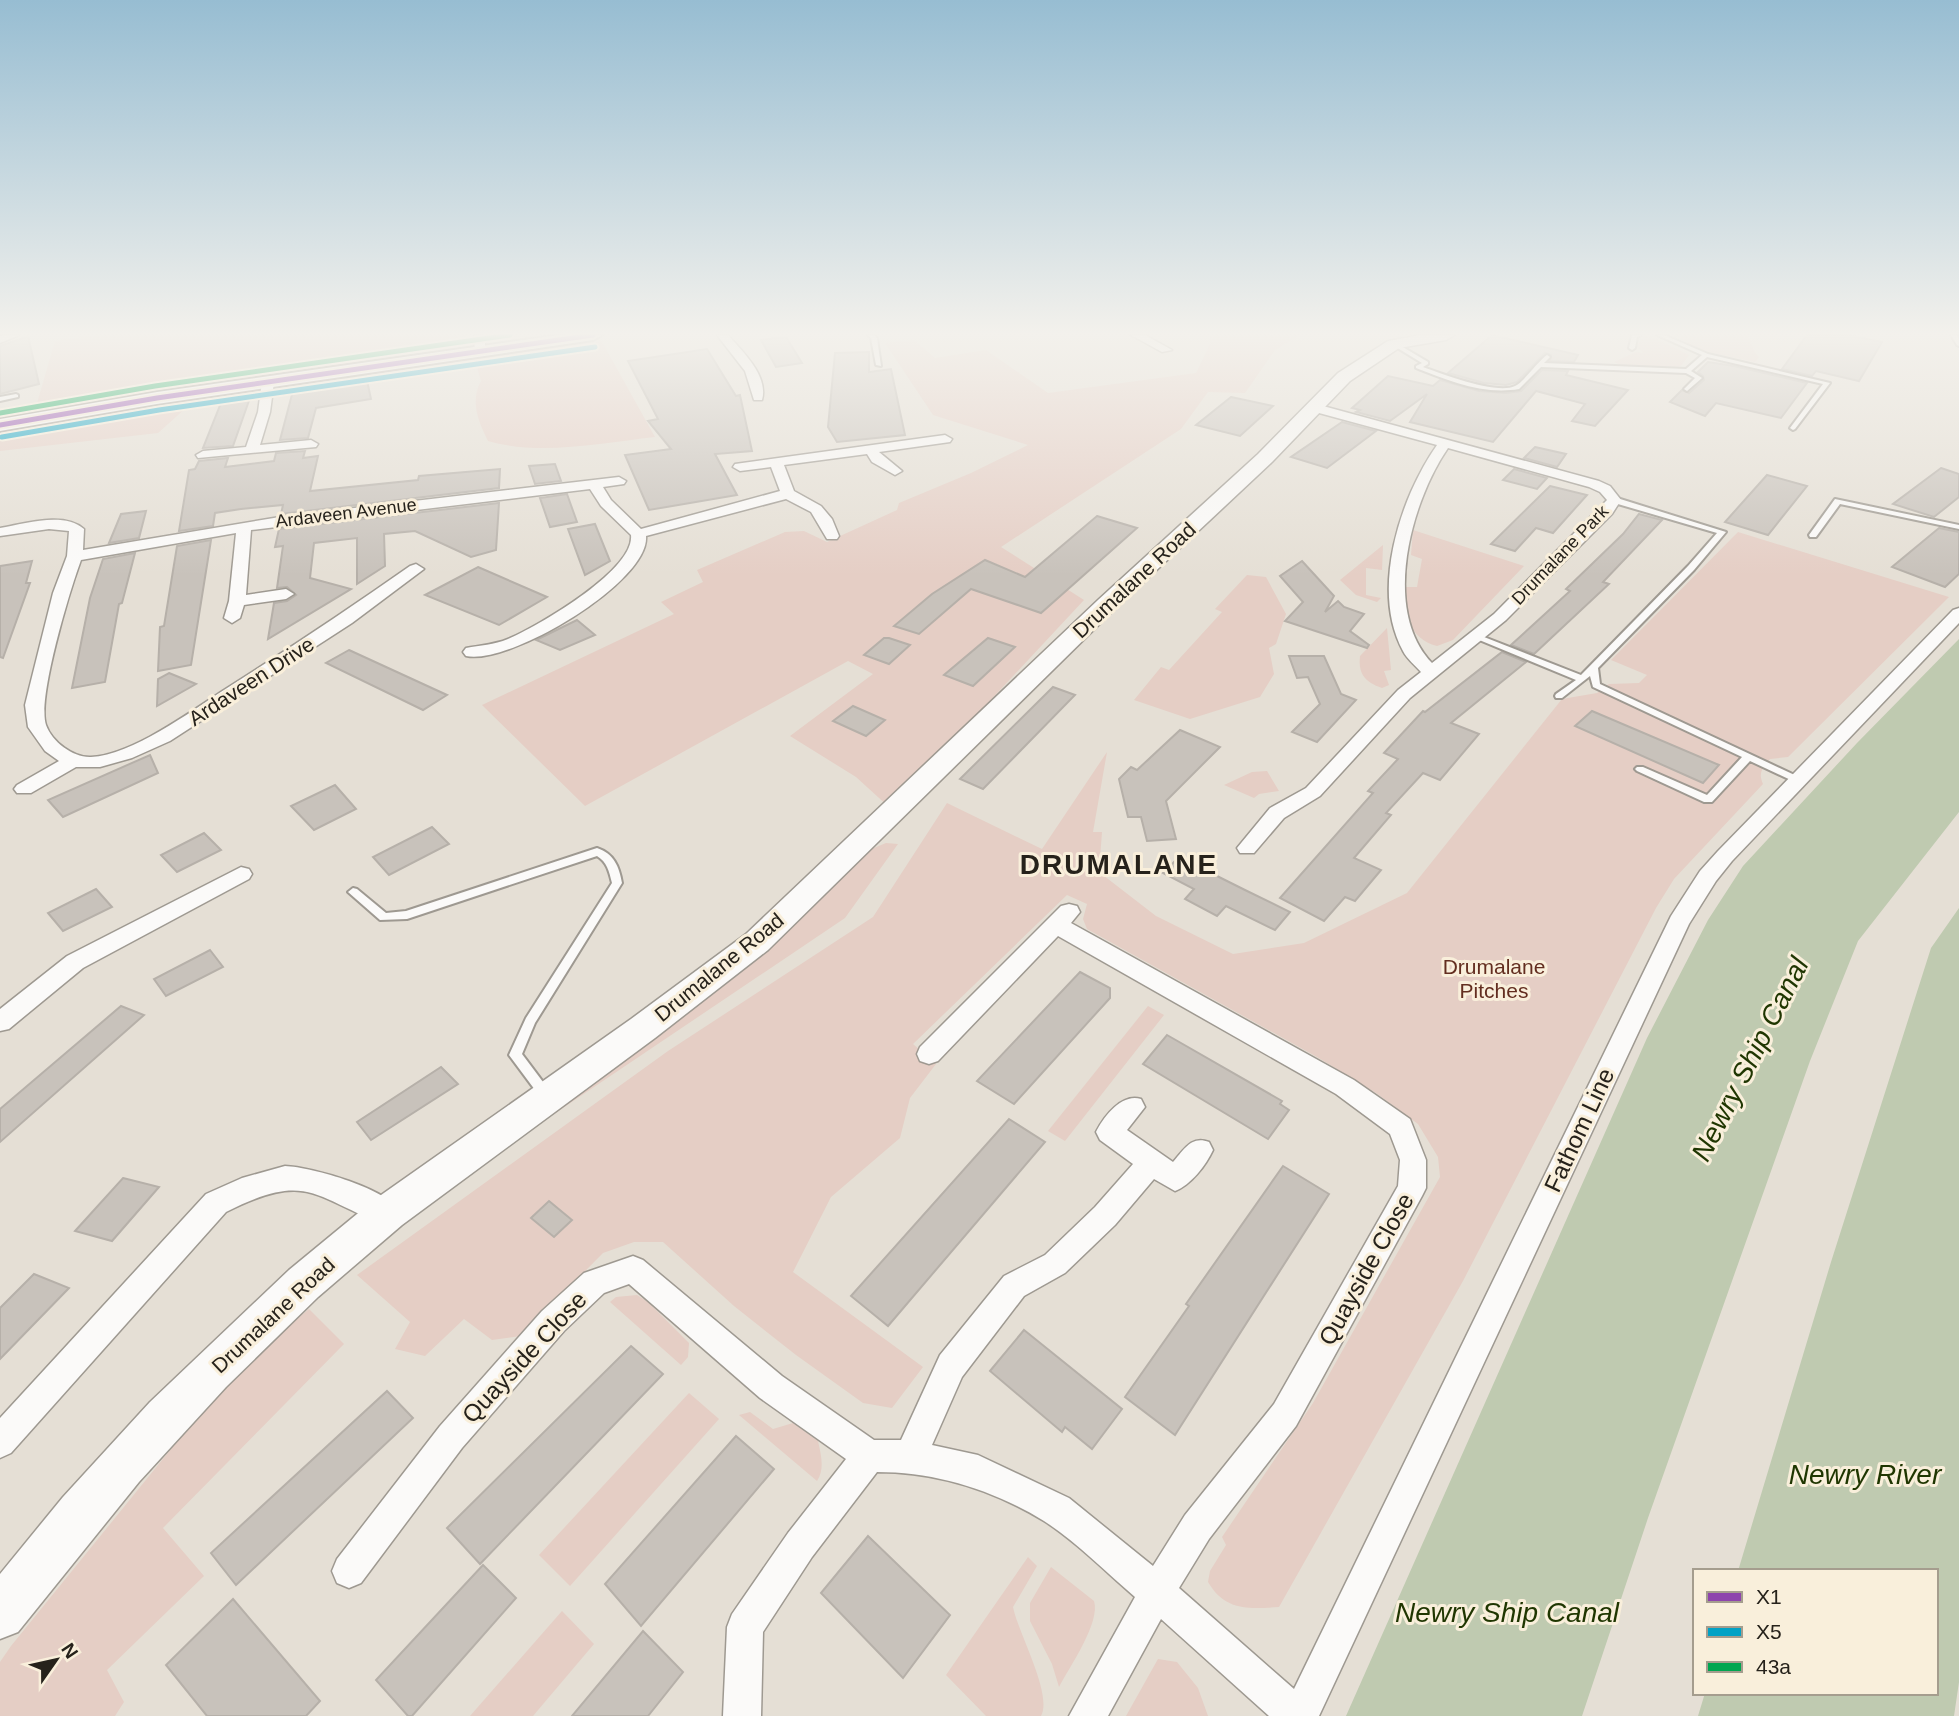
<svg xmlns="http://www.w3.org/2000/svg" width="1959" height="1716" font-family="Helvetica,sans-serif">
  <rect width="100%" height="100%" fill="#e5dfd5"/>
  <!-- green -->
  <g fill="#e5cec5">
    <path d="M99,335H465L466,341L352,365L35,410L55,341Z"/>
    <path d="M1210,335H1300L1275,350L1245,393L1208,392L1181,429L1001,547L1084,600L890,808L856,777L790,736L873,674L848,661L585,806L482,705L674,614L661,602L703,582L697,570L785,532L804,531L827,542L897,510L899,503L971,473L1028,445L933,415L885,343L914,340L935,358L986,350L1048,393L1196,373L1210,344Z"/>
    <path d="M1675,335H1746C1752,342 1752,351 1759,357L1755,362C1727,356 1697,353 1675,335Z"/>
    <path d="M1646,336L1652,337L1689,355L1681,366L1675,367L1621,365L1614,362L1636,352L1643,353L1638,347L1640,339Z"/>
    <path d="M601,340L655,437C601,443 540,456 488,441C478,421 470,401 481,381L474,357Z"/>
    <path d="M196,399L158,433L0,451V437Z"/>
    <path d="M1413,530L1524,566L1453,640L1437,646C1409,639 1403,612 1406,587H1417L1422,559L1411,555Z"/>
    <path d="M1738,532L1949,597L1788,757L1770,759C1762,768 1758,773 1763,784L1674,879L1656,908L1463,1281L1279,1607C1248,1609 1225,1611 1208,1582L1210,1571L1226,1545L1222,1537L1313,1403L1440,1177L1438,1157L1418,1124L1376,1093L1317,1057L1087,929L1083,919L1087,904L1067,895L913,1044L936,1064L910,1098L900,1138L831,1197L793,1272L923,1367L892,1408L863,1403L796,1355L734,1306L663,1242H634L603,1253L521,1336L492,1340L464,1319L425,1356L395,1349L410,1322L357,1275L668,1051L873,917L947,803L1042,849L1107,752L1093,832H1102L1099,872L1156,916L1233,954L1304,943L1407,893L1562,699L1597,693L1609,684L1639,683L1647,675L1611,660Z"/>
    <path d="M1383,545L1382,570L1366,568V595L1381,598L1377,602L1356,595L1340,580Z"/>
    <path d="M1247,575L1266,577L1286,614L1276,644L1269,648L1274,674L1260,697L1190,719L1134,700L1161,667L1169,670L1222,612L1215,609Z"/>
    <path d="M1387,628L1391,670L1384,671L1389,685L1382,688C1365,682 1358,674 1360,656Z"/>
    <path d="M1267,771L1279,791L1259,794L1254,798L1224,785L1252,772Z"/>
    <path d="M886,843L898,844L845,918L545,1120L532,1123L720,988L792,927L869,850Z"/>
    <path d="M1148,1006L1164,1015L1065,1141L1048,1131Z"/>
    <path d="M637,1295L648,1302L689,1343L688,1357L681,1365L610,1302L616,1297Z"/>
    <path d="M309,1309L344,1344L163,1528L204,1576L107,1670L124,1702L115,1716H0V1662L11,1646L236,1369Z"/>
    <path d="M689,1393L719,1419L570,1586L539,1555Z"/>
    <path d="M750,1412L773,1429L793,1423L818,1441C821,1455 825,1469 817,1481L739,1415Z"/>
    <path d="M1028,1557L1037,1566L1013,1607C1018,1633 1053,1694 1041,1716H986L946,1675Z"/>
    <path d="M1051,1567L1094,1601C1101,1622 1069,1668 1059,1687L1052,1664L1030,1621V1603Z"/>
    <path d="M562,1611L594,1644L533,1716H470Z"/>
    <path d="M1158,1659L1177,1662L1198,1688L1208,1716H1126Z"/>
  </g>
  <!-- water -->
  <g fill="#bfcab0">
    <path d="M1959,639V812L1858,941L1810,1061L1648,1518L1582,1716H1346L1647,1038L1708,920L1743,866L1857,743Z"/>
    <path d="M1959,908V1682L1954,1716H1698L1705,1693H1936V1571H1738L1831,1262L1931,948Z"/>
  </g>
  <!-- building -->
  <g fill="#c8c2bb" stroke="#b6b0a9" stroke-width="2">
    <path d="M1492,335L1578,355L1574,362L1550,361L1551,355L1545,353L1517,382L1506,385L1484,383L1448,373Z"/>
    <path d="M1807,335H1848L1882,342L1859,381L1816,371L1812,376L1782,369Z"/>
    <path d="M28,336L39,384L0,394V346Z"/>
    <path d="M786,337L802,363L776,367L761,340Z"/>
    <path d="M707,349L736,396L740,395L752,451L715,454L737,495L649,510L625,455L671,449L648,421L658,419L628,361Z"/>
    <path d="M869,352V372L891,369L905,435L837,442L828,427L835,353Z"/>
    <path d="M1708,362L1734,366L1807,383L1781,418L1716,403L1705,416L1670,402L1682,390L1689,393L1704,380L1703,376L1698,372Z"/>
    <path d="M1542,370L1568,371L1566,375L1628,390L1595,426L1572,421L1585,404L1536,391L1493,442L1410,422L1427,394L1390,421L1356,412L1360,410L1352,408L1388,376L1433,386L1440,380L1479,391L1506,393L1521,391Z"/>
    <path d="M366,376L371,399L316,408L308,438L280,440L294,387L344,382V379Z"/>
    <path d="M251,395L233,446L203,448L223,398Z"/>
    <path d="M1231,397L1273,406L1240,436L1196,425Z"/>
    <path d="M1342,422L1376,431L1327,468L1291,457Z"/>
    <path d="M1535,447L1566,454L1557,467L1524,458Z"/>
    <path d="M305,451L303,458L318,456L310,491L418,480L419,476L500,469L499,488L281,514L283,505L241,509L215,513L213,526L179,531L189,470L195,469L199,461L228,458L225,467L274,461L276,453Z"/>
    <path d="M555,464L561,481L535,484L529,466Z"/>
    <path d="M1941,468L1959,474V497L1934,517L1893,504Z"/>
    <path d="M1514,469L1547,478L1537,489L1503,480Z"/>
    <path d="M1767,475L1807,486L1768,535L1725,522Z"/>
    <path d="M1550,486L1587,495L1553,533L1536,528L1515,551L1491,544Z"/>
    <path d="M567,494L577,522L550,527L540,498Z"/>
    <path d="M499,503L496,550L471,557L415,531L384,534L385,566L357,584V538L314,543L310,578L351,589L268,639L274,603L287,601L296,595L287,587L277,588L283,546L275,547L279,529Z"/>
    <path d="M146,511L139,538L109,543L121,514Z"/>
    <path d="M1639,514L1662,520L1603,582L1609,584L1534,654L1511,645L1570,591L1566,589L1623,534Z"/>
    <path d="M1097,516L1137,528L1041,613L971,589L919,634L894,626L932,594L985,560L1025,577Z"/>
    <path d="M595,524L610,561L585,575L568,529Z"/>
    <path d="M1939,528L1959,532V574L1945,587L1892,567Z"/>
    <path d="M211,540L191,665L158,671L160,627L164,626L177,546Z"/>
    <path d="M135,553L122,603L119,604L105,682L72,688L90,598L103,559Z"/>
    <path d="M32,561L26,583H30L3,658L0,657V566Z"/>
    <path d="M1302,561L1334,596L1325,612L1338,601L1344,607L1364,614L1350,631L1369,645L1367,648L1285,621L1303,602L1280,576Z"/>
    <path d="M478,567L547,597L499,625L425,595Z"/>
    <path d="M577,620L595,635L560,650L536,640Z"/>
    <path d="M884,638H889L910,645L889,664L864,655Z"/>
    <path d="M988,638L1015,647L973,686L944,675Z"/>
    <path d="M349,650L447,695L423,710L326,663Z"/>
    <path d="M1502,652L1526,662L1451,723L1479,734L1440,780L1423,773L1386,813L1391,815L1354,858L1381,870L1355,901L1345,897L1324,921L1280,898L1373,793L1368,791L1398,759L1384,753L1423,711L1425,712Z"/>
    <path d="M1289,656H1324L1341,694L1356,700L1317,742L1292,732L1320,704L1308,677L1297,678Z"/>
    <path d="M169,673L196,684L157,706L158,679Z"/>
    <path d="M1053,687L1075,695L983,789L960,779Z"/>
    <path d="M853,706L885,720L866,736L833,721Z"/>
    <path d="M1592,711L1719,765L1703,783L1575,726Z"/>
    <path d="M1180,730L1220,747L1166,801L1176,839L1147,841L1141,817H1128L1119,779L1131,767L1137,770Z"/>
    <path d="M150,755L158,773L63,817L48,800Z"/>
    <path d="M335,785L356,809L314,830L291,806Z"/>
    <path d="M432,827L449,844L389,875L373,857Z"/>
    <path d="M204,833L221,850L177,872L161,855Z"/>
    <path d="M1179,857L1245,890L1290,912L1275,930L1226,906L1217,916L1185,899L1194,889L1163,873Z"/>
    <path d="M96,889L112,907L63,931L48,913Z"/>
    <path d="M210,950L223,967L166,996L154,979Z"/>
    <path d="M1080,972L1110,988V998L1014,1104L977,1081Z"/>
    <path d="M121,1006L144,1015L0,1142V1109Z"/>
    <path d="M1167,1035L1282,1101L1280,1104L1289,1110L1268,1139L1143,1064Z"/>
    <path d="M441,1067L458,1084L371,1140L357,1122Z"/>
    <path d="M1009,1119L1045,1142L888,1326L851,1296Z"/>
    <path d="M1283,1166L1329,1194L1175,1435L1125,1397L1189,1306L1186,1304Z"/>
    <path d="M123,1178L159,1187L112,1241L75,1231Z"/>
    <path d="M549,1201L572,1220L554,1237L531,1218Z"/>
    <path d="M34,1274L69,1288L0,1359V1308Z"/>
    <path d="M1024,1330L1122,1409L1092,1449L1065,1427L1062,1432L990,1371Z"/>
    <path d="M631,1346L663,1374L480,1564L447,1528Z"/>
    <path d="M387,1391L413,1418L236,1585L211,1553Z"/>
    <path d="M736,1436L774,1469L641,1626L605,1584Z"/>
    <path d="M868,1536L950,1615L903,1678L821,1593Z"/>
    <path d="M483,1565L516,1598L412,1716H408L376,1680Z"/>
    <path d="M233,1599L320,1701L306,1716H207L166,1665Z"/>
    <path d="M643,1631L683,1672L648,1716H572Z"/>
  </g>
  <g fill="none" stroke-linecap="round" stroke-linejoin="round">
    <!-- service casing -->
    <g stroke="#9e9991" stroke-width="4">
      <g id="service">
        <path d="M868,335H874L877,338L881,366L876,365L871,338Z"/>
        <path d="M1632,335H1641L1637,337L1635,348L1632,350L1629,348Z"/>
        <path d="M1657,335H1664L1708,354L1830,383L1795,429L1793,430L1790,428L1823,384L1707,357L1691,371L1702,378L1687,391L1684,389L1695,378L1686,373L1541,367L1519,389C1483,395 1449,381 1416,368V366L1422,363L1391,344L1396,343L1428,362V364L1423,367C1442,374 1497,395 1515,386C1523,383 1537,362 1547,355L1550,357L1544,363L1686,369L1702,355Z"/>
        <path d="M1951,335H1957L1959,339V346L1957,345Z"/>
        <path d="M16,394L18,395V397L0,401V397Z"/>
        <path d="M1611,498H1617L1726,532L1694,570L1598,668L1600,684L1801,778L1803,780L1801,782H1795L1750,761L1712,802H1704L1637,771L1635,769L1637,767H1643L1707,795L1742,757L1593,687L1590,676L1562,698H1556L1555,696L1556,694L1576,680L1472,637L1473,635H1479L1581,675L1688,566L1717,533L1611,502Z"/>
        <path d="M1835,499L1959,525V529L1840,504L1816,537H1810L1809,535Z"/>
        <path d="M597,848C614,854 619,866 622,883L535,1023L522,1054L549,1090L551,1094L549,1098L545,1099L541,1098L509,1055L526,1018L612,883C609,871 607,862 597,856L407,919L380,920L348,892L353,888L357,889L386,913L406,911Z"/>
      </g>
    </g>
    <!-- minor casing -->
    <g stroke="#9e9991" stroke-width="3">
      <g id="minor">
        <path d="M4,335H19L0,343V336Z"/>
        <path d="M474,335H485V354L475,352Z"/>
        <path d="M717,335H728C742,351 769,376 762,400H754L745,371Z"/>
        <path d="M1131,335H1145L1172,350L1162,352Z"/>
        <path d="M268,378L274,382L270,412L260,445L311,440L318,444L316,447L198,458L196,455L203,451L246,447L258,412L262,382Z"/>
        <path d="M1312,403L1599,481L1610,486L1621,500L1612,514L1506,620L1410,698L1320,796L1284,818L1254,853H1240L1237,848L1270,808L1306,788L1398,690L1421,672C1415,665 1407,659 1403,651C1370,590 1400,498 1437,445L1308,410V404ZM1448,448L1589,487L1600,492L1607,500L1494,614L1432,663C1381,610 1411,502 1448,448Z"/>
        <path d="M945,435L952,439L950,442L879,452L902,471L895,475L872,462L867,454L784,465L794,491L821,506L832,519L839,536L837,539H827L811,512L786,499L646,536C650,582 508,666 466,656L463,652L466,648C480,645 494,645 508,639C538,626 635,570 631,535L601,506L590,489L251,530L246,595L286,589L294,594L286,599L244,605L240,618L232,623L224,618L229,601L236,533L81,560C70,590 37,698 46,725C52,742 74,758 91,757C132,755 190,712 224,690C287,650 349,609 410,566L416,564L424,569L352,623L170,741L132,758L100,767H76L31,793H17L14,789L17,785L59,761L45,751L28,727L25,705L53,593L67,556L69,531L49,529L0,536V528C24,524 64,511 84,529L83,550L286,516L619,477L626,481L624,484L603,487L611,500L641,529L780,491L771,467L740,471L733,467L735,464Z"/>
        <path d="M1959,608V623L1732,861L1716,881L1689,924L1319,1716H1269L1161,1619L1108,1716H1069L1135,1597C1107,1573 1074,1540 1044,1521C993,1490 936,1472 877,1472L812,1557L763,1632L761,1716H723L727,1627L732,1614L788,1533L846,1459L760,1398L629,1284L604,1293L564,1331L462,1448L361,1583L349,1588L337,1583L332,1571L337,1559L440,1426L542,1311L584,1273L633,1256L643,1260L782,1376L874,1440H901L940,1355L1004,1276L1045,1255L1095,1207L1133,1164L1100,1140L1096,1132C1104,1116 1122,1093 1141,1099L1145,1107L1127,1130L1173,1162C1184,1150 1191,1135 1209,1142L1213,1150C1206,1165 1191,1185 1175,1191L1154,1179L1115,1225L1065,1273L1024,1296L962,1377L932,1445L978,1455L1069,1498L1153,1566L1185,1515L1274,1404L1398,1186L1400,1160L1390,1134L1336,1094L1058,936L938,1061L929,1064L920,1061L917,1054L920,1047L1061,906L1069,904L1077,906L1080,912L1071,923L1354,1080L1410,1119L1426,1160V1188L1422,1196L1296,1426L1209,1539L1179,1588L1294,1689L1671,916L1700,871L1718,851L1953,610Z"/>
        <path d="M241,867L249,869L252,874L249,879L83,968L9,1029L0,1031V1009L67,956Z"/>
        <path d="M285,1166C312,1167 390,1189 402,1214L398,1223L388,1226C313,1198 309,1170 226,1212L11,1453L0,1458V1418L206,1194L242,1178Z"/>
      </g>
    </g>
    <!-- secondary casing -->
    <g stroke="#9e9991" stroke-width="3">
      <path id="secondary" d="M1421,335H1454L1446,340L1399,348L1350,381L1272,462L1114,610L768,950L655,1038L402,1225L318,1297L226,1387L139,1482L18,1632L0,1639V1574L63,1497L150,1402L289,1270L374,1200L631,1019L746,934L1098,600L1258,454L1338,373L1388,341Z"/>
    </g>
    <!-- primary casing -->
    <g stroke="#9e9991" stroke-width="4">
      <path id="primary" d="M559,335H602L593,340L157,404L0,431V419L157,392Z"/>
    </g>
    <!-- service -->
    <use href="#service" fill="#fbfaf9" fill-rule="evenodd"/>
    <!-- minor -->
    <use href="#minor" fill="#fbfaf9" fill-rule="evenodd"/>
    <!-- secondary -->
    <use href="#secondary" fill="#fbfaf9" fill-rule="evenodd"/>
    <!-- primary -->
    <use href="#primary" fill="#fbfaf9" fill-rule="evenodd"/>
    <!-- bus-1 casing -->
    <g stroke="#f9efdb" stroke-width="9">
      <path id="bus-1" d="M0,425L157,398L593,335"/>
    </g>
    <!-- bus-2 casing -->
    <g stroke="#f9efdb" stroke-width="9">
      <path id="bus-2" d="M2,437L159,410L595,347"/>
    </g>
    <!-- bus-3 casing -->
    <g stroke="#f9efdb" stroke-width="9">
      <path id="bus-3" d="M0,413L155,386L510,335"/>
    </g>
    <!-- bus-1 -->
    <use href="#bus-1" stroke="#8e44ad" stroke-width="5"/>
    <!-- bus-2 -->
    <use href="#bus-2" stroke="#02a2c5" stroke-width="5"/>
    <!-- bus-3 -->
    <use href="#bus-3" stroke="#00a651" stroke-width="5"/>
  </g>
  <!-- sky -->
  <linearGradient id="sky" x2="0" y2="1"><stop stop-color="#97bdd2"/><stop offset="0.58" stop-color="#f3f1ec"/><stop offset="1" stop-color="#f3f1ec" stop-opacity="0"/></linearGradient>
  <rect width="1959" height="575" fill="url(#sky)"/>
  <g text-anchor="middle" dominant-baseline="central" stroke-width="6" stroke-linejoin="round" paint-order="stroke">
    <!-- far-street labels -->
    <g font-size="18" fill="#26221b" stroke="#f9efdb">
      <text transform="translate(346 513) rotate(-7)">Ardaveen Avenue</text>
      <text transform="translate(1560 555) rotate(-46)">Drumalane Park</text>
    </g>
    <!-- street labels -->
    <g font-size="21" fill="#26221b" stroke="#f9efdb">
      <text transform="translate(1134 580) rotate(-43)">Drumalane Road</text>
      <text transform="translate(251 681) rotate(-33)">Ardaveen Drive</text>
      <text transform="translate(719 967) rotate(-39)">Drumalane Road</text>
      <text transform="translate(273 1315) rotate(-43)">Drumalane Road</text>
    </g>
    <!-- park labels -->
    <g font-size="21" fill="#632e20" stroke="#f9efdb">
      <text x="1494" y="966">Drumalane<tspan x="1494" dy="24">Pitches</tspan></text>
    </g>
    <!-- near-street labels -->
    <g font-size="24" fill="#26221b" stroke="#f9efdb">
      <text transform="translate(1579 1130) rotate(-65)">Fathom Line</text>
      <text transform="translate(1366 1269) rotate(-61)">Quayside Close</text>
      <text transform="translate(524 1357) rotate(-47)">Quayside Close</text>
    </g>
    <!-- district labels -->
    <g font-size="28" font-weight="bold" letter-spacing="2" fill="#26221b" stroke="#f9efdb">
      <text x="1119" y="864">DRUMALANE</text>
    </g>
    <!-- near-water labels -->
    <g font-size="28" font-style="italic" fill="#1f3601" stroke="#f9efdb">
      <text transform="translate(1750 1059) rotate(-63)">Newry Ship Canal</text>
      <text x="1865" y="1474">Newry River</text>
      <text x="1507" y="1612">Newry Ship Canal</text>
    </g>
  </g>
  <!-- legend -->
  <rect x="1693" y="1569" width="245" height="126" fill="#f9efdb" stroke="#a59d8e" stroke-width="2"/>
  <rect x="1707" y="1592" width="35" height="10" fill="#8e44ad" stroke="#a59d8e" stroke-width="2"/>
  <text x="1756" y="1604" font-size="21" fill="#26221b">X1</text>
  <rect x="1707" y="1627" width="35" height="10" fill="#02a2c5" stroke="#a59d8e" stroke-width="2"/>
  <text x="1756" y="1639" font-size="21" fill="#26221b">X5</text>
  <rect x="1707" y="1662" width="35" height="10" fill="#00a651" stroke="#a59d8e" stroke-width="2"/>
  <text x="1756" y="1674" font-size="21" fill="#26221b">43a</text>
  <!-- north arrow -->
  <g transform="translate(56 1660) rotate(56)" stroke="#f9efdb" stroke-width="5" paint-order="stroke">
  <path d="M0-5L12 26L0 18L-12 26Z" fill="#26221b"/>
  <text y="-10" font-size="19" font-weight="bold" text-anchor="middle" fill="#26221b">N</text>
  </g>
</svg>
